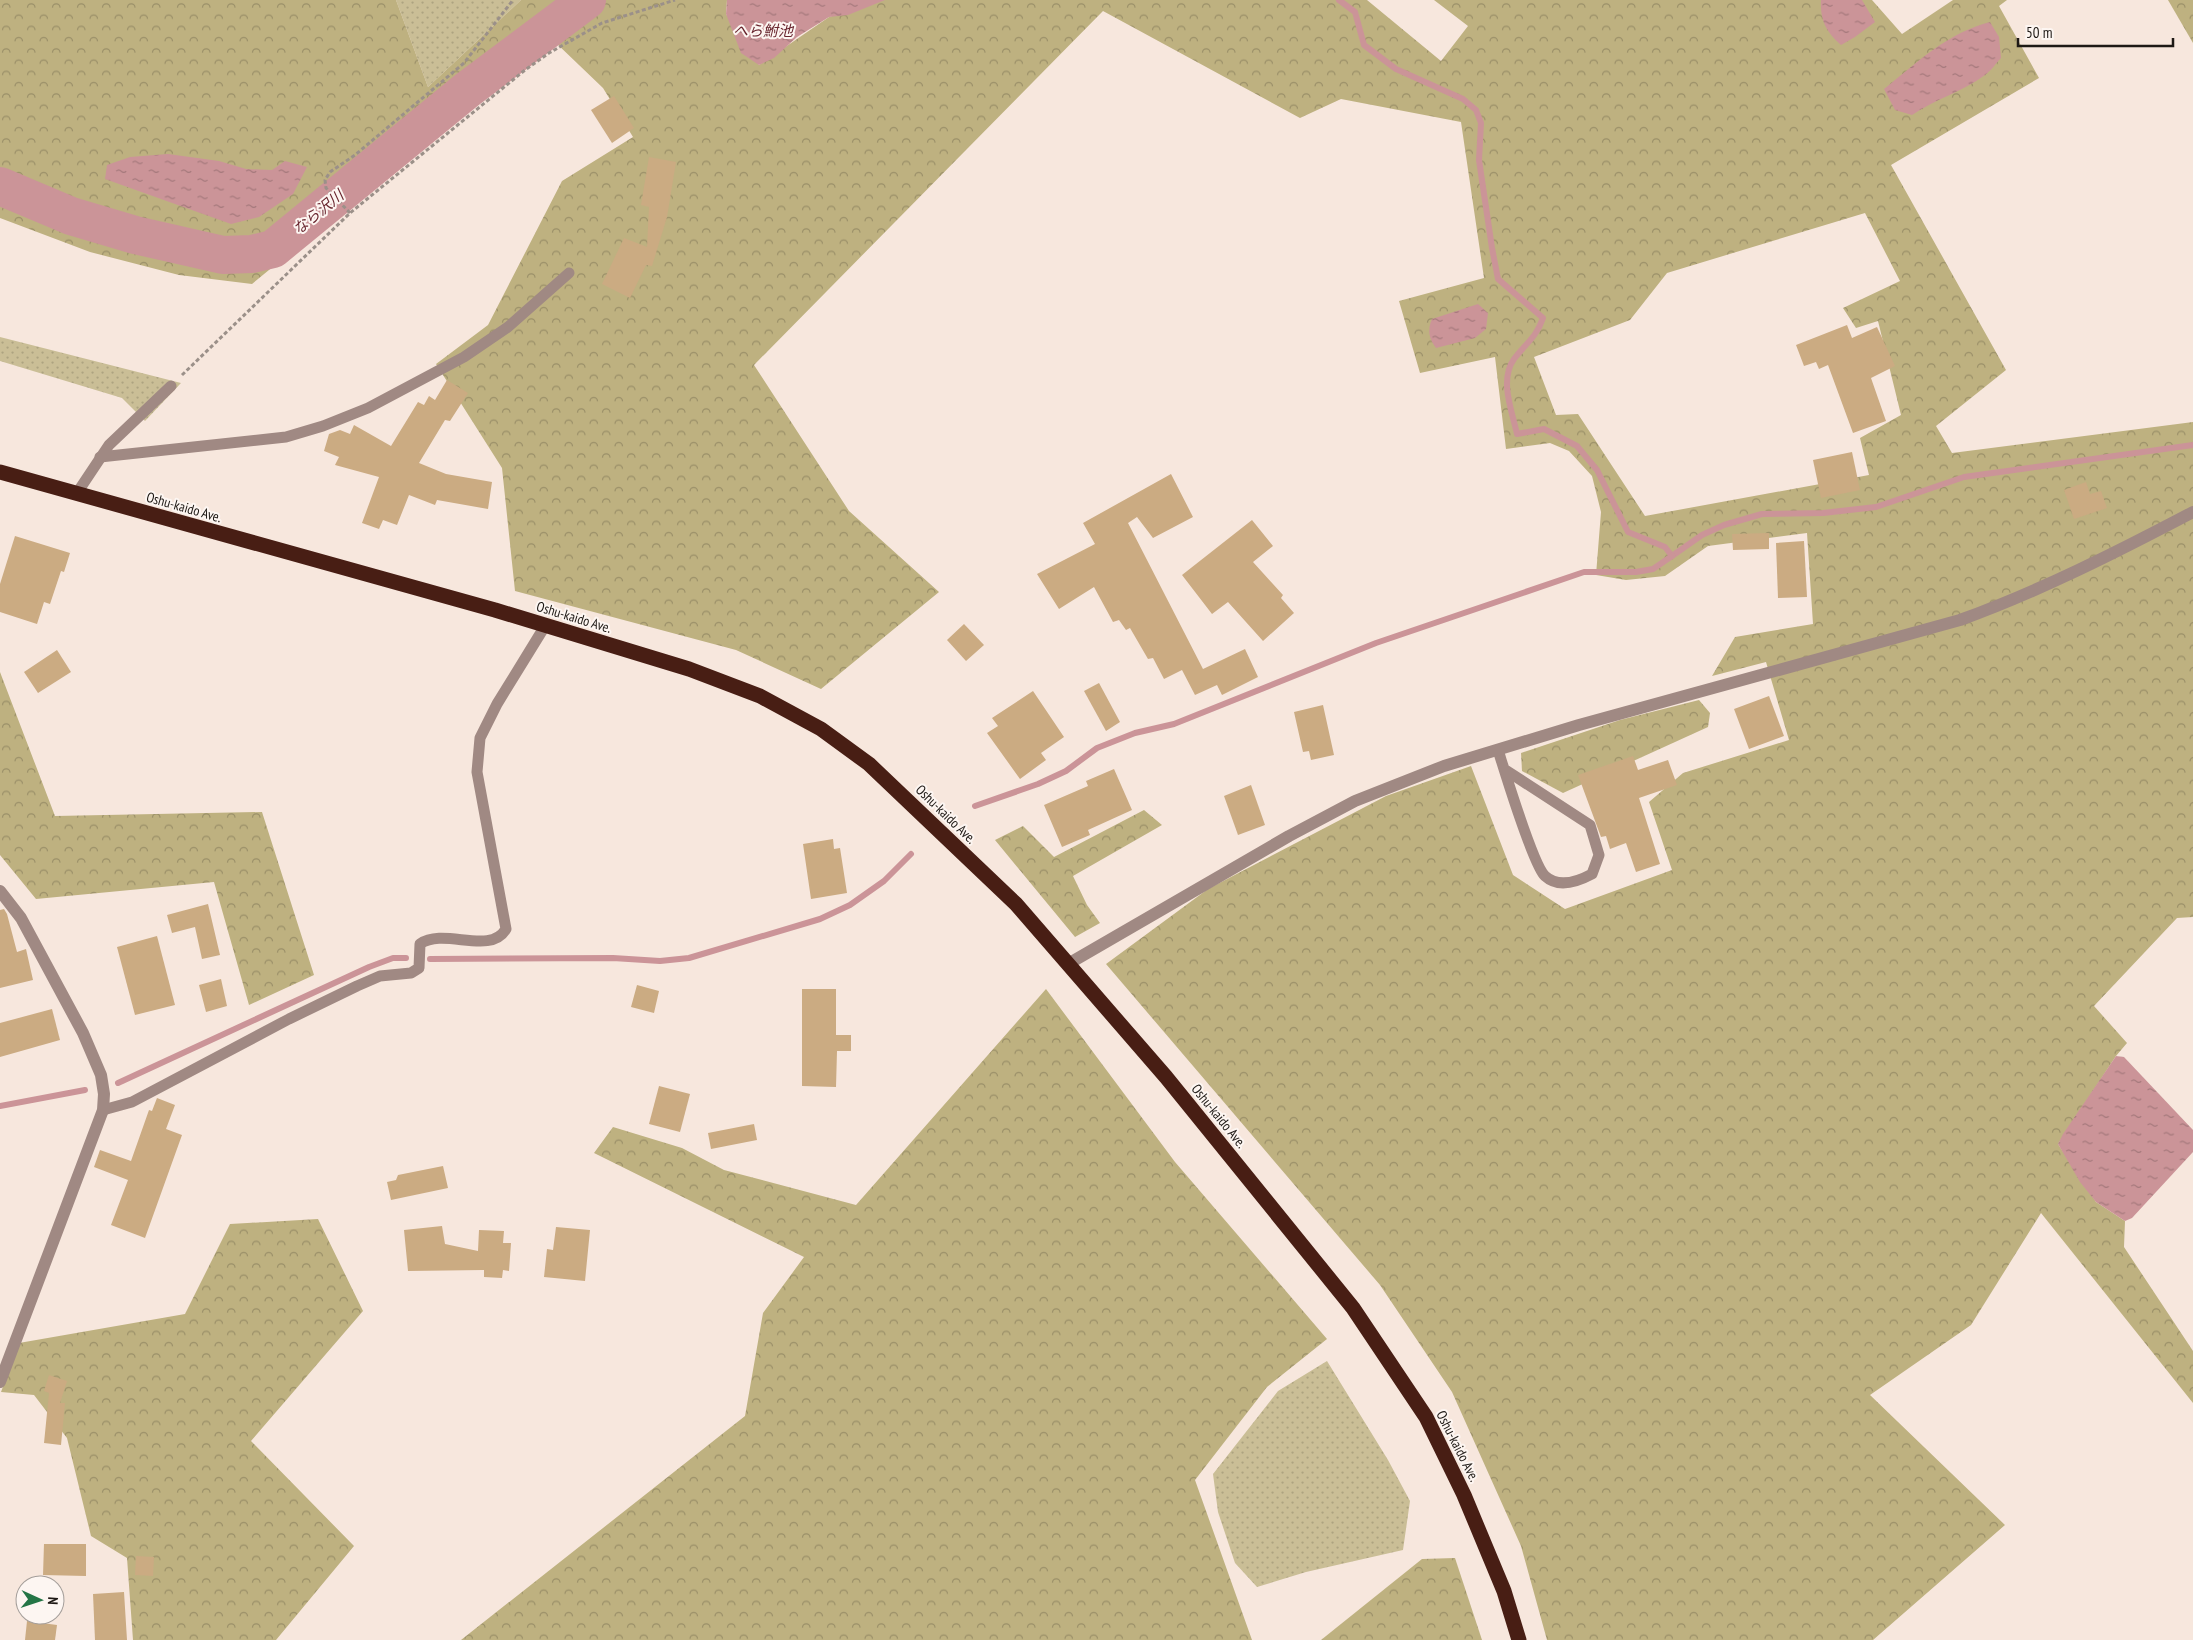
<svg xmlns="http://www.w3.org/2000/svg" width="2193" height="1640" font-family="'PT Sans Narrow','Noto Sans JP',sans-serif">
  <defs>
    <pattern id="grass-dots" width="8" height="8" patternUnits="userSpaceOnUse" patternTransform="scale(1.25)"><rect width="8" height="8" fill="#cabe96"/><path d="M2 2h.1M6 6h.1" fill="none" stroke="#ada380" stroke-width="1.8" stroke-linecap="round"/></pattern>
    <pattern id="forest-crowns" width="20" height="18" patternUnits="userSpaceOnUse" patternTransform="scale(1.25)"><rect width="20" height="18" fill="#beb180"/><path d="M2 6a3 3 0 1 1 6 0M12 15a3 3 0 1 1 6 0" fill="none" stroke="#9a8f68"/></pattern>
    <pattern id="water-ripples" width="26" height="14" patternUnits="userSpaceOnUse" patternTransform="scale(1.25)"><rect width="26" height="14" fill="#cb9498"/><path d="M2 4q2-2 4 0t4 0M15 11q2-2 4 0t4 0" fill="none" stroke="#a4787b"/></pattern>
  </defs>
  <rect width="100%" height="100%" fill="#f7e7dd"/>
  <!-- grass -->
  <g fill="url(#grass-dots)">
    <path d="M396,0H521L428,87Z"/>
    <path d="M0,337L181,383L145,421L122,398L0,361Z"/>
    <path d="M1327,1361L1388,1460L1410,1501L1403,1550L1306,1572L1257,1587L1235,1563L1218,1512L1213,1474L1278,1391Z"/>
  </g>
  <!-- forest -->
  <g fill="url(#forest-crowns)" fill-rule="evenodd">
    <path d="M0,0H396L428,87L521,0H727L726,14L759,65L829,17L883,0H1367L1441,61L1468,26L1434,0H1872L1902,34L1953,0H2007L1999,6L2039,78L1891,165L2006,370L1936,426L1952,453L2193,422V917L2177,918L2094,1006L2127,1043L2116,1056L2058,1144L2096,1202L2125,1221L2124,1247L2193,1351V1403L2041,1213L1971,1325L1870,1395L2005,1525L1873,1640H1547L1521,1546L1452,1392L1380,1285L1106,964L1208,889L1386,796L1471,766L1513,875L1565,909L1672,870L1649,802L1683,773L1789,740L1766,662L1712,676L1735,637L1813,624L1807,533L1708,546L1665,576L1626,580L1596,575L1601,512L1592,476L1569,451L1550,443L1506,449L1495,357L1420,373L1399,301L1484,278L1461,122L1341,99L1300,118L1103,11L754,365L849,511L939,592L821,689L736,650L515,591L502,468L436,364L488,325L562,181L633,137L603,88L555,42L525,60L252,284L179,275L90,252L0,218ZM1865,213L1900,281L1843,308L1856,328L1878,321L1901,415L1860,438L1869,475L1645,516L1578,414L1556,415L1534,357L1630,320L1667,273Z"/>
    <path d="M2168,0H2193V43Z"/>
    <path d="M0,672L55,816L262,812L314,975L249,1005L214,882L36,899L0,855Z"/>
    <path d="M1699,700L1710,713L1708,727L1563,793L1522,771L1521,753L1620,720Z"/>
    <path d="M1144,810L1162,825L1073,876L1087,905L1100,923L1075,937L995,840L1023,826L1054,857Z"/>
    <path d="M1046,989L1175,1162L1327,1339L1267,1387L1195,1480L1252,1640H461L745,1416L763,1313L804,1257L594,1153L613,1127L682,1148L724,1170L856,1205Z"/>
    <path d="M318,1219L363,1311L251,1441L354,1546L276,1640H133L127,1558L91,1536L67,1438L34,1395L1,1392L19,1343L185,1314L230,1224Z"/>
    <path d="M1455,1558L1482,1640H1321L1422,1559Z"/>
  </g>
  <!-- water -->
  <g fill="url(#water-ripples)">
    <path d="M727,0H885L848,15L829,17L797,37L774,58L759,65L741,53L726,14Z"/>
    <path d="M1821,0H1862L1875,22L1855,37L1841,45C1826,32 1820,20 1821,0Z"/>
    <path d="M1990,22L1999,37L2001,58C1996,63 1991,71 1985,75C1962,92 1935,99 1912,115L1895,110L1884,89C1918,62 1947,33 1990,22Z"/>
    <path d="M168,154L219,161L246,169L272,170L285,161L307,167L293,194L259,217L231,224L105,179L107,165L130,157Z"/>
    <path d="M1478,304L1488,313L1486,329L1475,338L1436,348C1429,339 1427,330 1432,319Z"/>
    <path d="M2116,1056L2124,1057L2193,1130V1152L2132,1218L2125,1221L2096,1202L2080,1182L2058,1144L2063,1134Z"/>
  </g>
  <g fill="none" stroke-linecap="round" stroke-linejoin="round">
    <!-- stream -->
    <g stroke="#cb9498" stroke-width="6">
      <path d="M1339,0L1355,12L1364,45L1396,69L1463,99L1476,110L1481,123L1479,160L1492,248L1498,279L1543,318C1536,338 1526,343 1514,359C1499,380 1512,411 1517,434L1544,429L1577,446L1597,470L1628,532L1665,547L1672,556L1702,535L1724,525L1762,514L1823,513L1876,507L1964,477L2193,445"/>
      <path d="M975,806L1038,784L1066,771L1097,748L1135,733L1174,724L1376,643L1584,572H1636L1653,569L1672,556"/>
      <path d="M430,959L613,958L660,961L689,958L820,919L850,905L884,881L911,854"/>
      <path d="M118,1083L369,967L393,958H406"/>
      <path d="M0,1106L85,1090"/>
    </g>
    <!-- river -->
    <path stroke="#cb9498" stroke-width="38" d="M0,186L71,216L135,235L223,255L252,254L273,249L467,90L587,0"/>
  </g>
  <!-- building -->
  <g fill="#cbab82">
    <path d="M614,96L634,128L612,143L591,110Z"/>
    <path d="M649,157L676,162L667,217L652,266L646,265L630,298L602,284L624,238L647,247L649,207L641,205Z"/>
    <path d="M1847,325L1852,338L1877,327L1895,366L1871,378L1886,421L1853,433L1828,365L1819,369L1816,362L1804,366L1796,345Z"/>
    <path d="M447,380L468,393L450,421L445,420L419,463L446,474L492,482L488,509L437,500L435,505L409,495L397,525L383,520L379,529L362,523L379,477L335,465L339,457L324,451L329,434L340,430L350,434L354,425L391,446L418,402L424,405L429,396L435,400Z"/>
    <path d="M1852,452L1860,490L1821,498L1813,460Z"/>
    <path d="M1171,474L1193,517L1153,538L1137,517L1128,523L1203,669L1245,649L1258,677L1222,695L1217,685L1195,695L1182,670L1164,679L1153,658L1148,659L1130,628L1126,630L1119,620L1113,622L1094,587L1059,609L1037,574L1095,544L1083,523Z"/>
    <path d="M2086,482L2090,494L2101,491L2107,508L2074,519L2064,490Z"/>
    <path d="M1252,520L1273,546L1253,562L1283,595L1281,598L1294,613L1263,641L1228,602L1212,614L1182,575Z"/>
    <path d="M1769,533V549L1733,550L1732,534Z"/>
    <path d="M15,536L70,553L64,572L61,571L50,604L44,602L37,624L0,612V584Z"/>
    <path d="M1804,541L1807,597L1778,598L1776,543Z"/>
    <path d="M964,624L984,645L966,661L947,640Z"/>
    <path d="M57,650L71,672L38,693L24,672Z"/>
    <path d="M1099,683L1120,722L1106,731L1084,691Z"/>
    <path d="M1033,691L1064,737L1041,753L1046,760L1020,779L987,733L998,726L992,718Z"/>
    <path d="M1769,696L1784,736L1749,749L1734,709Z"/>
    <path d="M1323,705L1334,755L1311,760L1309,751L1303,752L1294,712Z"/>
    <path d="M1633,756L1638,770L1668,760L1677,785L1639,798L1660,864L1636,872L1626,843L1610,849L1606,836L1601,837L1578,775Z"/>
    <path d="M1114,769L1132,810L1088,830L1090,835L1062,847L1044,805L1088,786L1086,781Z"/>
    <path d="M1251,785L1265,825L1238,835L1224,796Z"/>
    <path d="M833,839L834,849L840,848L847,893L811,899L803,844Z"/>
    <path d="M208,904L220,955L202,959L195,927L172,933L167,915Z"/>
    <path d="M4,909L7,914L17,952L26,949L33,980L0,988V910Z"/>
    <path d="M157,936L175,1005L135,1015L117,947Z"/>
    <path d="M221,979L227,1006L206,1012L199,985Z"/>
    <path d="M637,985L659,991L654,1013L631,1007Z"/>
    <path d="M802,989H836V1035H851V1051H837L836,1087L802,1086Z"/>
    <path d="M52,1009L60,1040L0,1057V1023Z"/>
    <path d="M659,1086L690,1094L680,1132L649,1124Z"/>
    <path d="M157,1098L175,1105L166,1129L182,1135L145,1238L111,1225L128,1180L94,1167L100,1150L131,1161L149,1110L152,1111Z"/>
    <path d="M754,1124L757,1140L711,1149L708,1133Z"/>
    <path d="M443,1166L448,1188L391,1200L387,1182L396,1180L398,1175Z"/>
    <path d="M442,1226L445,1244L478,1251L479,1230L504,1231L503,1243H511L509,1271L503,1270L502,1278L484,1277V1270L408,1271L404,1230Z"/>
    <path d="M556,1227L590,1230L585,1281L544,1277L547,1249L553,1250Z"/>
    <path d="M49,1375L67,1381L60,1403H65L61,1445L44,1443L49,1393L44,1391Z"/>
    <path d="M44,1544H86V1576L43,1575Z"/>
    <path d="M136,1556L154,1557L153,1576L135,1575Z"/>
    <path d="M124,1592L127,1640H95L93,1594Z"/>
    <path d="M27,1621L57,1625L55,1640H25Z"/>
  </g>
  <g fill="none" stroke-linecap="round" stroke-linejoin="round">
    <!-- path -->
    <g stroke="#9b9089" stroke-width="3" stroke-dasharray="4 2.5" stroke-linecap="butt">
      <path d="M350,213L326,188L325,180L330,172L355,155L464,63L513,0"/>
      <path d="M182,375L350,213L525,70L549,53L602,23L675,0"/>
    </g>
    <!-- lane -->
    <g stroke="#a08983" stroke-width="11">
      <path d="M100,457L286,437L323,426L368,408L464,357L508,327L569,273"/>
      <path d="M77,493L109,445L171,386"/>
      <path d="M1498,750C1505,772 1533,865 1545,876C1559,889 1579,881 1592,874L1599,855L1590,825L1504,769"/>
      <path d="M103,1110L132,1102L289,1019L357,986L380,976L411,973L419,968L420,944C444,927 490,956 506,929L477,772L480,738L497,704L545,626"/>
    </g>
    <!-- street -->
    <g stroke="#a08983" stroke-width="12">
      <path d="M0,891L21,918L83,1033L101,1075L104,1094L103,1110L0,1382"/>
      <path d="M1068,964L1289,836L1355,801L1444,766L1579,725L1960,620C2040,591 2117,552 2193,512"/>
    </g>
    <!-- highway -->
    <path stroke="#481e14" stroke-width="15" d="M0,472L495,610L689,669L760,696L821,729L869,764L1016,904L1166,1077L1353,1308L1426,1417L1464,1495L1504,1591L1519,1640"/>
  </g>
  <g text-anchor="middle" dominant-baseline="central" stroke-width="4" stroke-linejoin="round" paint-order="stroke">
    <!-- street labels -->
    <g font-size="14" fill="#1e1915" stroke="#fdf6f2">
      <text transform="translate(184 507) rotate(16)">Oshu-kaido Ave.</text>
      <text transform="translate(574 617) rotate(17)">Oshu-kaido Ave.</text>
      <text transform="translate(946 814) rotate(44)">Oshu-kaido Ave.</text>
      <text transform="translate(1219 1116) rotate(51)">Oshu-kaido Ave.</text>
      <text transform="translate(1458 1446) rotate(63)">Oshu-kaido Ave.</text>
    </g>
    <!-- water labels -->
    <g font-size="15" font-style="italic" fill="#68252e" stroke="#fdf6f2">
      <text x="763" y="30">へら鮒池</text>
      <text transform="translate(318 212) rotate(-39)">なら沢川</text>
    </g>
  </g>
  <!-- north arrow -->
  <g transform="translate(40 1600) rotate(93)"><circle r="24" fill="#fdf6f2" stroke="#a49e9a"/>
  <path d="M0-4L9 19L0 12L-9 19Z" fill="#247546"/>
  <text y="-8" font-size="14" font-weight="bold" text-anchor="middle" fill="#1e1915">N</text>
  </g>
  <!-- scale -->
  <path d="M2018 38v8h155v-8" fill="none" stroke="#1e1915" stroke-width="2.5"/>
  <text x="2026" y="38" font-size="15" fill="#1e1915" stroke="#fdf6f2" stroke-width="4" paint-order="stroke">50 m</text>
</svg>
